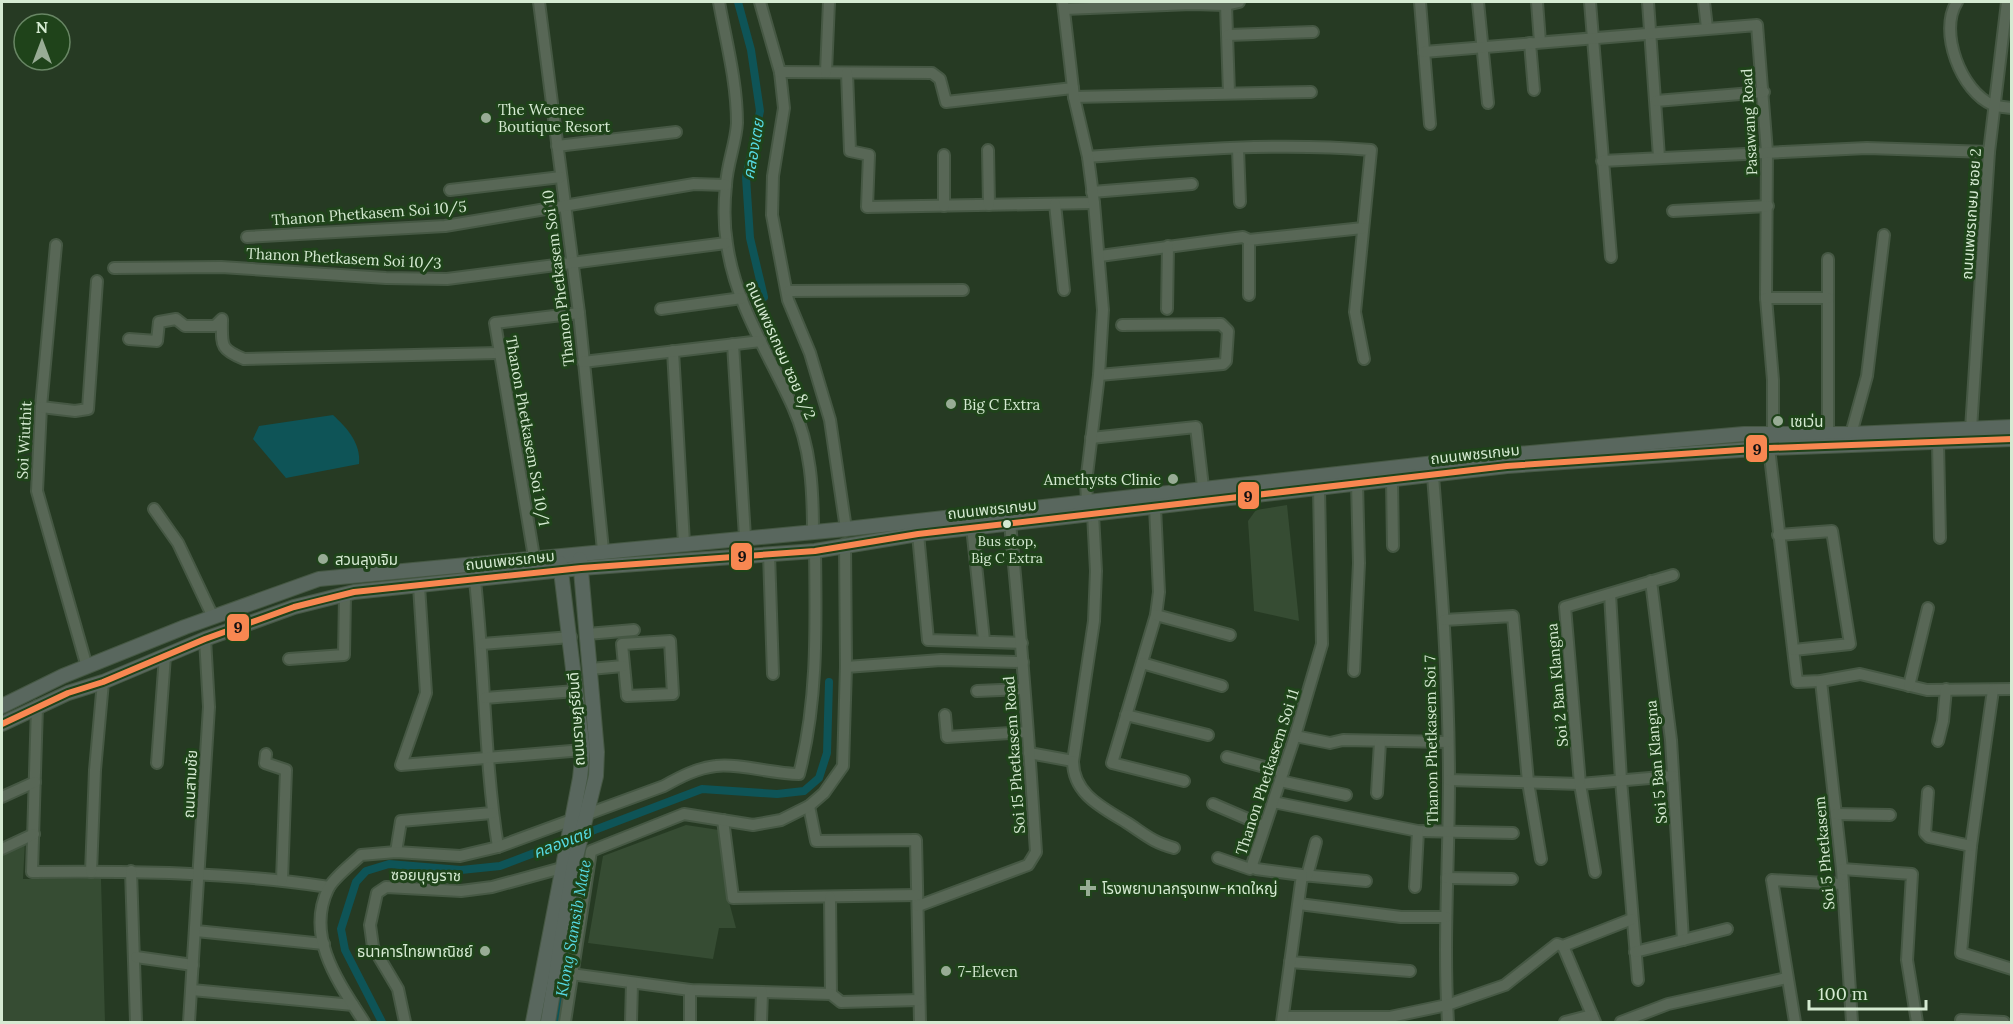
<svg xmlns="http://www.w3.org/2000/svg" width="2013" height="1024" font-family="Lora,'Noto Sans Thai',serif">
  <rect width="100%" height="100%" fill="#263a23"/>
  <!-- green -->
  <g fill="#364c33">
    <path d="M1287,505L1299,621L1254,611L1248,521L1256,510Z"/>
    <path d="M686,825L719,830L728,898L736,928H719L713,959L588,943L603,856Z"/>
    <path d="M25,841L23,879H101L105,1022H2V853Z"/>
  </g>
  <!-- water -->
  <path fill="#0e5457" d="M333,415C347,428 361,443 359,464L286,478L253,439L259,426Z"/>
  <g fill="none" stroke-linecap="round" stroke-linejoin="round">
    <!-- canal -->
    <g stroke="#0e5457" stroke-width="8">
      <path d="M738,2L751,50L760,111L746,177L750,238L764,297"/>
      <path d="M382,1022L345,950L341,929L356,882L366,871L389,864L461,870L500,866L702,789L777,794L804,791L819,778L827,753L829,682"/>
      <path d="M556,1022L582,878"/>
    </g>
    <!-- minor casing -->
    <g stroke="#465844" stroke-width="14">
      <g id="minor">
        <path d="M539,2L579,313L603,550"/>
        <path d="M719,2C726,41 737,82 737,123C736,143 727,164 726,185C724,204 724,226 727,244C735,303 769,354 793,407C811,447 813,489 813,532"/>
        <path d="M760,2L780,72L784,108L773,176L772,215L788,300L810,353L830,420L846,529"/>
        <path d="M1420,2L1430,124"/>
        <path d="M1478,2L1488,103"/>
        <path d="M1537,2L1540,42"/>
        <path d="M1590,2L1611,257"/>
        <path d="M1648,2L1659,157"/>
        <path d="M1704,2L1707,28"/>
        <path d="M1957,2C1938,31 1961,92 1993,105C1998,107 2006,107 2012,108"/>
        <path d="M1226,5L1229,93"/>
        <path d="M1064,9L1192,4L1226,5L1239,2"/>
        <path d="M1228,35L1313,32"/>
        <path d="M1530,43L1534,90"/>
        <path d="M1424,52L1757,25L1767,152L1766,298L1773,380V435"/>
        <path d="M780,72L932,73L940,79L946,102L1073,88"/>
        <path d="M826,72L829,2"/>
        <path d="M847,73L850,151L869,155L867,207L1094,203"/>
        <path d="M1074,97L1311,92"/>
        <path d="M1656,101L1764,92"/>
        <path d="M557,146L676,132"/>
        <path d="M1238,149L1240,202"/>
        <path d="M988,150L989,205"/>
        <path d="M944,155V206"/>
        <path d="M1088,157C1181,150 1277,142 1371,150L1355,312L1364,359"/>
        <path d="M1602,161L1867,148L1989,152"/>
        <path d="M450,190L561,177"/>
        <path d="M1092,192L1192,184"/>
        <path d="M1055,204L1064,290"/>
        <path d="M1673,211L1768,206"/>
        <path d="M247,237L445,226L694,184L726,185"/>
        <path d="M1249,240V295"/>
        <path d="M56,245L41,407L37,491L87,667"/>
        <path d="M1100,256L1243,237L1249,240L1363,228"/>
        <path d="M1828,259V434"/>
        <path d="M114,268L221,267L386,278L447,279L726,243"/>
        <path d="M789,291L963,290"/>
        <path d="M1766,298H1828"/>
        <path d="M661,309L742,298"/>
        <path d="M1167,309L1168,246"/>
        <path d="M129,339L157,341L159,322L176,319L185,326H215L222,319C222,345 219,349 244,359L498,353"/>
        <path d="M733,344L745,537"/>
        <path d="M673,351L684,543"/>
        <path d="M583,362L761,341"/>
        <path d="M1099,375L1223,364L1226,361L1228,331L1221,324L1122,325"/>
        <path d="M41,407L75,411L88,409L97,281"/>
        <path d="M1971,429L1989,152L2007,2"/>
        <path d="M1851,434L1867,376L1884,235"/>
        <path d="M1091,438L1196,427L1203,487"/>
        <path d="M1938,443L1940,538"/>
        <path d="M1769,448L1797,682L1821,681L1860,674L1927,690L2012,689"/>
        <path d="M1433,476C1441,577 1449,679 1449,781C1449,861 1443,942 1448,1022"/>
        <path d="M1392,479L1393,546"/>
        <path d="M1155,507L1159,592L1156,615L1112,763L1184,781"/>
        <path d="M154,509L178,543L213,617"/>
        <path d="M972,527L984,640"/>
        <path d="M918,534L928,640L1022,643"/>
        <path d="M1778,535L1832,531L1850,644L1794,650"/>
        <path d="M769,554L773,674"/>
        <path d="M534,557L495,323L579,313"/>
        <path d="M475,581C485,669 484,759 498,847"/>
        <path d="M1651,581L1671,740L1683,940"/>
        <path d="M419,586L426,693L401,765L583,750"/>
        <path d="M1610,594L1621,780L1638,980"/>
        <path d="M1156,615L1230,635"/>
        <path d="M1444,620L1513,616L1528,782L1541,859"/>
        <path d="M587,634L634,630"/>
        <path d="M670,641L673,694L627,696L622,644Z"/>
        <path d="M482,644L571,637"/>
        <path d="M289,659L344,655L345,595"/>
        <path d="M1142,663L1222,686"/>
        <path d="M846,667L941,660L1023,662"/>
        <path d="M590,669L623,666"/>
        <path d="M1354,671L1359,563L1357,483"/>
        <path d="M1821,681L1842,869L1852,1022"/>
        <path d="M1909,686L1928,608"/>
        <path d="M1993,690L1971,846L1961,953L2012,969"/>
        <path d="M977,691L1023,689"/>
        <path d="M485,698L576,691"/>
        <path d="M37,706L32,872C131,871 230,872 329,887"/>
        <path d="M945,715L947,737L1027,732"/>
        <path d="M1126,715L1208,735"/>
        <path d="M1295,736L1330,743L1343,740L1448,742"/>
        <path d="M1938,741L1943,721L1946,689"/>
        <path d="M1029,753L1073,761L1094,621L1096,571L1093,514L1087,500L1086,483L1099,375L1103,310L1094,203L1088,157L1074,97L1063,2"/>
        <path d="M266,754L265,763L286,770L282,880"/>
        <path d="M1227,757L1283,772"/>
        <path d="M1073,761C1073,795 1104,808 1129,824C1147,836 1153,842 1174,848"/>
        <path d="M157,763L165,656"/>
        <path d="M1449,780L1580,784L1673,776"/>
        <path d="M1280,781L1346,795"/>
        <path d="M1928,792L1925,833L1929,837L1971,846"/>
        <path d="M1377,793L1380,742"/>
        <path d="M2,797L35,782"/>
        <path d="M1273,802L1418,831L1513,833"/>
        <path d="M1213,804L1264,826"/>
        <path d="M809,806L816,841L916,840L920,1022"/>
        <path d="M1836,814L1890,815"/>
        <path d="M723,820L733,898L917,895"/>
        <path d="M2,849L34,834"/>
        <path d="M396,852L401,821L492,813"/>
        <path d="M1218,858L1250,869"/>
        <path d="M1842,869L1912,874L1907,960L1917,1022"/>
        <path d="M131,871L136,1022"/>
        <path d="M91,872L95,770L103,682"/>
        <path d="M1595,872L1580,784L1565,607L1673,575"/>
        <path d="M1302,875L1366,881"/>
        <path d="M1307,876L1316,842"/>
        <path d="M1447,878L1512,879"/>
        <path d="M1415,887L1418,831"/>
        <path d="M830,897L831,994"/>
        <path d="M1299,904L1401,917H1446"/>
        <path d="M918,906L1028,865L1036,852C1029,742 1021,633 1010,523"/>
        <path d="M196,931L324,944"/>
        <path d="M1563,946L1595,1022"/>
        <path d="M1635,952L1727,929"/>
        <path d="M136,957L193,965"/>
        <path d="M1290,962L1410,971"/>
        <path d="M556,972L690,990L831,994L841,1002L919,1000"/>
        <path d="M192,990L353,1005"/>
        <path d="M1283,1017H1390L1447,1005L1505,985L1557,944L1563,946L1632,919"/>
        <path d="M1961,1020L2004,1022"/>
        <path d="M189,1022L209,707L205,639"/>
        <path d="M364,1022C339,983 305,937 328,889C334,877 351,865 361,855L396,852L460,856L498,847L664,786C680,777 697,768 716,766C739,763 773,774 799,774C818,701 816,626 815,551"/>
        <path d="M405,1022L398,989L373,947L370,925L377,893L386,887L461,891L492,887L569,866"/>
        <path d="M565,1022L591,851L684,814L753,825L781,820L809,806L824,793L843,766L846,667L845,544"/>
        <path d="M631,1022L632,983"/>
        <path d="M690,1022V990"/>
        <path d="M761,1022L762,992"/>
        <path d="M1282,1022L1302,875L1256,869L1252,865L1295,736L1322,644L1319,489"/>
        <path d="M1565,1022L1592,1015"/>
        <path d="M1621,1022L1668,1004L1787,978"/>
        <path d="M1795,1022L1772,880L1842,884"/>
      </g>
    </g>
    <!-- major casing -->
    <g stroke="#465844" stroke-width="16">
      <g id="major">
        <path d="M2,706L63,676L185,627L319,579L846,529L1506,455L1744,434H1851L2012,427"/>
        <path d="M2,724L68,693L103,682L205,639L294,607L354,592L581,568L815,551L918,534L1507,466L1769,448L2012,439"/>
        <path d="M533,1022L580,778L583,750L560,563"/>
        <path d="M548,1022L574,865L596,776L597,752L580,559"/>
      </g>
    </g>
    <!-- minor -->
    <use href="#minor" stroke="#586756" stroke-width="10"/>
    <!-- major -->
    <use href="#major" stroke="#59675e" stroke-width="14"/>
    <!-- bus-1 casing -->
    <g stroke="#1f431a" stroke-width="10">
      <path id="bus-1" d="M2,724L68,693L103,682L205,639L294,607L354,592L581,568L815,551L918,534L1507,466L1769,448L2012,439"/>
    </g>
    <!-- bus-1 -->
    <use href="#bus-1" stroke="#f88751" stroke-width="6"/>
  </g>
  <!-- markers -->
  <g fill="#98ac95" stroke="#1f431a" stroke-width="2">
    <circle cx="486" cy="118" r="6"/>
    <circle cx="951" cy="404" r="6"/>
    <circle cx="1778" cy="421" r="6"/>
    <circle cx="1173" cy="479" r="6"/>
    <circle cx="323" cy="559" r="6"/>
    <path d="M1085 879h6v6h6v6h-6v6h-6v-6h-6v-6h6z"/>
    <circle cx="485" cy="951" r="6"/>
    <circle cx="946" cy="971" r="6"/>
  </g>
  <circle fill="#d5ead2" stroke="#1f431a" stroke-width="2" cx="1007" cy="524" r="5"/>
  <g text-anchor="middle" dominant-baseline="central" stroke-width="6" stroke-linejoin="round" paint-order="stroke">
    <!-- bus labels -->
    <g font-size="14" fill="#d5ead2" stroke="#1f431a">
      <text x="1007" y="541">Bus stop,<tspan x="1007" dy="17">Big C Extra</tspan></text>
    </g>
    <!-- poi labels -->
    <g font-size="15" fill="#d5ead2" stroke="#1f431a" text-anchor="start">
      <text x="498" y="109">The Weenee<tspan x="498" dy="17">Boutique Resort</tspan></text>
      <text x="963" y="404">Big C Extra</text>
      <text x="1790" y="421">เซเว่น</text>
      <text x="1161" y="479" text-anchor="end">Amethysts Clinic</text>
      <text x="335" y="559">สวนลุงเจิม</text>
      <text x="1102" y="888">โรงพยาบาลกรุงเทพ-หาดใหญ่</text>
      <text x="473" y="951" text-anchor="end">ธนาคารไทยพาณิชย์</text>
      <text x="958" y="971">7-Eleven</text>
    </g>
    <!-- street labels -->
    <g font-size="15" fill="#d5ead2" stroke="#1f431a">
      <text transform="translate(1749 122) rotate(-93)">Pasawang Road</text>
      <text transform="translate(369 213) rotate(-4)">Thanon Phetkasem Soi 10/5</text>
      <text transform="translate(1971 214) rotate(-86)">ถนนเพชรเกษม ซอย 2</text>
      <text transform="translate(344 258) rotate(3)">Thanon Phetkasem Soi 10/3</text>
      <text transform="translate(558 278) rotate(-97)">Thanon Phetkasem Soi 10</text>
      <text transform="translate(781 350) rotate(66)">ถนนเพชรเกษม ซอย 8/2</text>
      <text transform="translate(528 431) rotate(80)">Thanon Phetkasem Soi 10/1</text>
      <text transform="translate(24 440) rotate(-87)">Soi Wiuthit</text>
      <text transform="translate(1475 454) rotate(-6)">ถนนเพชรเกษม</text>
      <text transform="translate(992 509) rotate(-6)">ถนนเพชรเกษม</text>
      <text transform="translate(510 560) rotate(-6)">ถนนเพชรเกษม</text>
      <text transform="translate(1557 685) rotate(-95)">Soi 2 Ban Klangna</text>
      <text transform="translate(576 719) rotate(-94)">ถนนราษฎร์ยินดี</text>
      <text transform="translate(1431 740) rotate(-91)">Thanon Phetkasem Soi 7</text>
      <text transform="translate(1014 755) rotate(-94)">Soi 15 Phetkasem Road</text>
      <text transform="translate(1656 762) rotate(-95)">Soi 5 Ban Klangna</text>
      <text transform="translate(1267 772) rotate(-72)">Thanon Phetkasem Soi 11</text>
      <text transform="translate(190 784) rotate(-87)">ถนนสามชัย</text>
      <text transform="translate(1824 853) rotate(-95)">Soi 5 Phetkasem</text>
      <text transform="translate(426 875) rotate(1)">ซอยบุญราช</text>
    </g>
    <!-- water labels -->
    <g font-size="16" font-style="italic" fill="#56dae3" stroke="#1f431a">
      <text transform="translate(753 149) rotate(-80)">คลองเตย</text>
      <text transform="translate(562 842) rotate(-21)">คลองเตย</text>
      <text transform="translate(573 928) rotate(-80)">Klong Samsib Mate</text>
    </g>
  </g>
  <g stroke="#1f431a" stroke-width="2">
    <rect x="1745" y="434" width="23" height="29" rx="6" fill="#f88751"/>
    <rect x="1237" y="481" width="23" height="29" rx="6" fill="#f88751"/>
    <rect x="730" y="542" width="23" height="29" rx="6" fill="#f88751"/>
    <rect x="226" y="613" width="24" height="29" rx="6" fill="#f88751"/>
  </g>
  <g font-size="16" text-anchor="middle" font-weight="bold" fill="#111">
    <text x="1757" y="455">9</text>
    <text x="1248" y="502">9</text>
    <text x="742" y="562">9</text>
    <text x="238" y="633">9</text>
  </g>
  <!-- border -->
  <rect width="2013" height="1024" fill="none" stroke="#d5ead2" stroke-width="6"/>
  <!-- north arrow -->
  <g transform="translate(42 42)"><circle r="28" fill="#1f431a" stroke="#688664" stroke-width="1.5"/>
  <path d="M0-4.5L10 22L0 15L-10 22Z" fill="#98ac95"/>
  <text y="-9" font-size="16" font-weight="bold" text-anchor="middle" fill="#d5ead2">N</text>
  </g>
  <!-- scale -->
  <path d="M1809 1000v9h117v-9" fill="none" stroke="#d5ead2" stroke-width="3"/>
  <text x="1818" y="1000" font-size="18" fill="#d5ead2" stroke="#1f431a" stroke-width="4.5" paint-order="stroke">100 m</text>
</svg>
